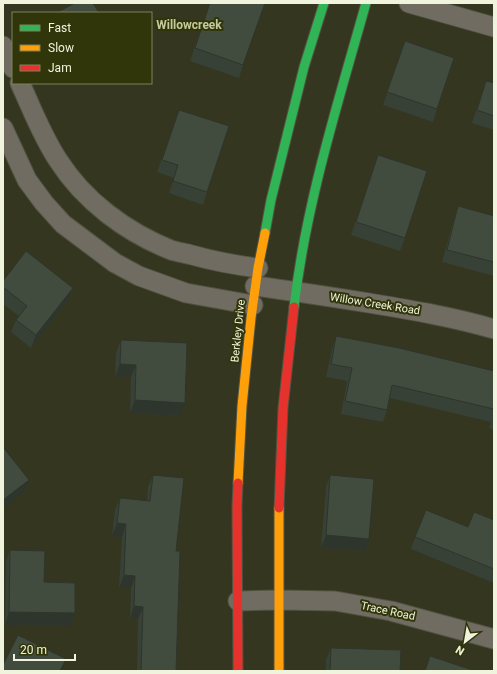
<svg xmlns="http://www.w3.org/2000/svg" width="497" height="674" font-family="Roboto,sans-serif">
  <rect width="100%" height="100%" fill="#343620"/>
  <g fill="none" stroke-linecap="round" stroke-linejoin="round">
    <!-- street casing -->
    <g stroke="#505340" stroke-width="21">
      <g id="street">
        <path d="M409,3L494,27"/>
        <path d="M3,46L13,68"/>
        <path d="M20,83C32,109 42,136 58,160C84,201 126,232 171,250C177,252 185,253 192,255C213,261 235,265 258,268"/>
        <path d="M3,128L27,180L44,203L63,224L115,263L139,276L186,293L253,305"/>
        <path d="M255,286C293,291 331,297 369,303C411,310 453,317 494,329"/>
        <path d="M238,601L279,600L335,601L391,611L494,639"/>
      </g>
    </g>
    <!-- fast casing -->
    <g stroke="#505340" stroke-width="11">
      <g id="fast">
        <path d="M265,233L271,200L304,67L324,3"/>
        <path d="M294,307C306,203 338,103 366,3"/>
      </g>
    </g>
    <!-- slow casing -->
    <g stroke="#505340" stroke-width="11">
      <g id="slow">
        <path d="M238,483L242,406L251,318L258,268L265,233"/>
        <path d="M279,671V508"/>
      </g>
    </g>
    <!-- jam casing -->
    <g stroke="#505340" stroke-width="11">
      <g id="jam">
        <path d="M279,508L283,408L294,307"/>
        <path d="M238,671L237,506L238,483"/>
      </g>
    </g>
    <!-- street -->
    <use href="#street" stroke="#706c62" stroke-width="19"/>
    <!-- fast -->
    <use href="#fast" stroke="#30b455" stroke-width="9"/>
    <!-- slow -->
    <use href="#slow" stroke="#ff9f0a" stroke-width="9"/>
    <!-- jam -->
    <use href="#jam" stroke="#e5322d" stroke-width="9"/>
  </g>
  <!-- wall -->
  <g fill="#384136">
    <path d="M210,3L243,65L239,78L190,61Z"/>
    <path d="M405,41L437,109L433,122L383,105Z"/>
    <path d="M486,81L494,83V130L472,123Z"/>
    <path d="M179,110L207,192L203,205L169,193L174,178L157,172Z"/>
    <path d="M378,155L405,238L400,251L351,235Z"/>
    <path d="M458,206L494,216V276L442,262L454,219Z"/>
    <path d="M3,281L73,288L68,300L31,348L11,332L16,320L19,316L3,304Z"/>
    <path d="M336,336L494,371V430L489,428L491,422L390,398L387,410L383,422L341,414L347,381L326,377L332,349Z"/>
    <path d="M121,340L180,416L130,413L131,377H115L116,353Z"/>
    <path d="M153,475L176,551V671H137L138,619H130L131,588H119L122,537L112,536L115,510L120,498L147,501L148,487Z"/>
    <path d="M330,475L365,551L321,548L326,487Z"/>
    <path d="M494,520V585H493L494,583L411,549L415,537L468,527Z"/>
    <path d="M10,550L44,582L75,613L70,626L5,625L6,562Z"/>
    <path d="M331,648L400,671H326V660Z"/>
  </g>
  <!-- shaded-wall -->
  <g fill="#2e352c">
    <path d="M73,288L68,300L31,348L36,335Z"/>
    <path d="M120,364L136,365L131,377H115Z"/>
    <path d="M135,400L185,403L180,416L130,413Z"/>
    <path d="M29,480L24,492L3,509V500Z"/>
    <path d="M117,523L126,524L122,537L112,536Z"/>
    <path d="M326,535L369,539L365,551L321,548Z"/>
    <path d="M124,575L135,576L131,588H119Z"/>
    <path d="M134,606L143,607L138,619H130Z"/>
    <path d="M9,612L75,613L70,626L5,625Z"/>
    <path d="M66,659L61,671H60Z"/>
  </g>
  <!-- building -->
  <g fill="#414c3f" stroke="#2e352c">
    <path d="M75,3H93L99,13H56Z"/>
    <path d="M210,3H265L243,65L195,48Z"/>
    <path d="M405,41L454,58L437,109L387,92Z"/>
    <path d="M486,81L494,83V116L477,110Z"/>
    <path d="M179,110L229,126L207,192L173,181L178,165L162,160Z"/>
    <path d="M378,155L427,171L405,238L356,222Z"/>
    <path d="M458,206L494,216V262L447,250Z"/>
    <path d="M3,218L5,222L3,223Z"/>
    <path d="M26,251L73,288L36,335L16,320L27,306L3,287V281Z"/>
    <path d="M336,336L399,348L494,371V409L392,385L387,410L345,401L352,368L331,364Z"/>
    <path d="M121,340L187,343L185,403L135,400L136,365L120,364Z"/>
    <path d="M3,447L29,480L3,500Z"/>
    <path d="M153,475L184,478L176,551H180L176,671H141L143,607L134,606L135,576L124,575L126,524L117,523L120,498L150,501Z"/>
    <path d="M330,475L374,479L369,539L326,535Z"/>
    <path d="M426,510L468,527L474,512L494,520V569L415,537Z"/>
    <path d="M10,550L45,551L44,582L75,583V613L9,612Z"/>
    <path d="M18,635L66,659L60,671H3V665Z"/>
    <path d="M331,648L401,650L400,671H330Z"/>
    <path d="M430,656L475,671H425Z"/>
  </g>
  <g text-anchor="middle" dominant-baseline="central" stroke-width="4" stroke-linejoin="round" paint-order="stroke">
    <!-- street labels -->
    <g font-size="11" fill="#f0f4dc" stroke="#31350a">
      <text transform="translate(375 304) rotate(9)">Willow Creek Road</text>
      <text transform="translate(238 331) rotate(-84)">Berkley Drive</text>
      <text transform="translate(388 611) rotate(12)">Trace Road</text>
    </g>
    <!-- neighbourhood labels -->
    <g font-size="12" font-weight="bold" fill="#c3ca9c" stroke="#31350a">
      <text x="189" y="25">Willowcreek</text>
    </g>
  </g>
  <!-- border -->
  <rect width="497" height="674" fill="none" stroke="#f0f4dc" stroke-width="8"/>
  <!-- legend -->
  <rect x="12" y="12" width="140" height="72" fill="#31350a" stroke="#7d815e"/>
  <rect x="20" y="25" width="20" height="6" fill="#30b455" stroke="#7d815e"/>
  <text x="48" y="32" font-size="12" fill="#f0f4dc">Fast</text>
  <rect x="20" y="45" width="20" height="6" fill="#ff9f0a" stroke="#7d815e"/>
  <text x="48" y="52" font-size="12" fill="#f0f4dc">Slow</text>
  <rect x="20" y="65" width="20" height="6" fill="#e5322d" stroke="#7d815e"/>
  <text x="48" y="72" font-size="12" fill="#f0f4dc">Jam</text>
  <!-- north arrow -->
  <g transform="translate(465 642) rotate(211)" stroke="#31350a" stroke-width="3" paint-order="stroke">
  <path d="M0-3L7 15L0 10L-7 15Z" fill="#f0f4dc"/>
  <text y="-6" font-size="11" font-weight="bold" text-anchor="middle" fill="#f0f4dc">N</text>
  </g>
  <!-- scale -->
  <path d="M14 654v6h61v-6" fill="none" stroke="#f0f4dc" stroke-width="2"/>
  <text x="20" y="654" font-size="12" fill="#f0f4dc" stroke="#31350a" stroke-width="3" paint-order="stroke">20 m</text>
</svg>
